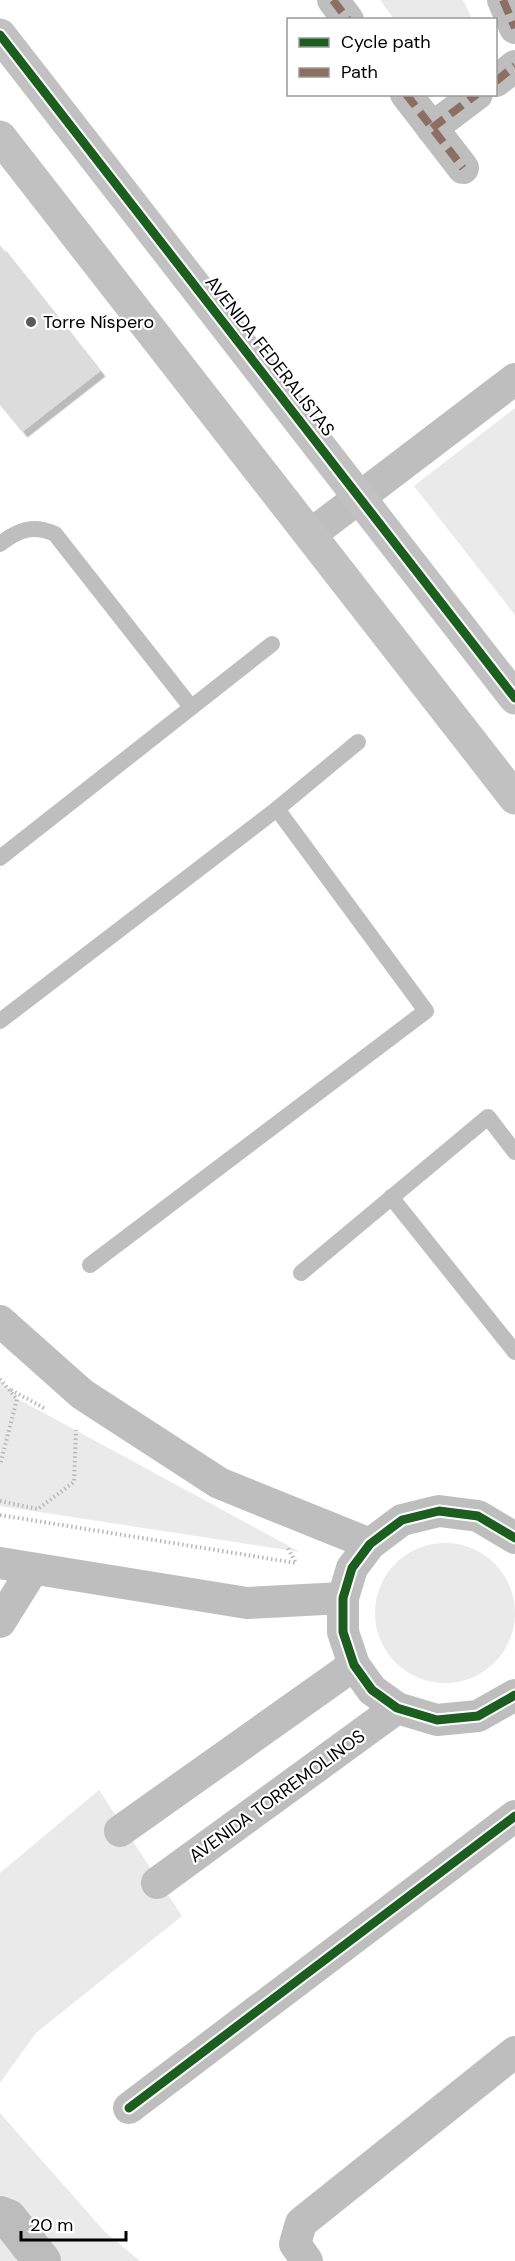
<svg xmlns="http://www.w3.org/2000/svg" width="515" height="2261" font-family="'DM Sans',sans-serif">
  <defs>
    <filter id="shadow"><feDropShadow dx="5.5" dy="5.5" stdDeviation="0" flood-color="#0004"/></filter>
  </defs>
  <rect width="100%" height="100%" fill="#fff"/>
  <!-- green -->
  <g fill="#eaeaea">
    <path d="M380,0H463L472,19H394Z"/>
    <path d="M515,408V615L414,486Z"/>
    <path d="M0,1380L18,1399L300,1552L0,1506Z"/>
    <circle cx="445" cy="1613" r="70"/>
    <path d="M99,1790L182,1916L36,2033L0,2083V1873Z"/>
    <path d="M0,2113L105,2232L140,2261H0Z"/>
  </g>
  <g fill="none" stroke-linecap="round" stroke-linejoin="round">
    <!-- canal -->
    <path stroke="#bcbcbc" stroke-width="38" d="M0,2215L8,2218L42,2261"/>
  </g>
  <!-- building -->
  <path fill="#dcdcdc" filter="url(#shadow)" d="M0,245L100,371L22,432L0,405Z"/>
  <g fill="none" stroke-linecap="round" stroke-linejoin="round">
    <!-- path -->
    <g stroke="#b8b8b8" stroke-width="4" stroke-dasharray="1.5 3" stroke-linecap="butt">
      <path d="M0,1379L17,1399L0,1465"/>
      <path d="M11,1390L44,1408"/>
      <path d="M0,1501L38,1509L74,1482L76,1430"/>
      <path d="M0,1515L296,1563L287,1547"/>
    </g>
    <!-- lane -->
    <g stroke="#bebebe" stroke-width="16">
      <path d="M0,544C18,530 33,524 55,534L191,707"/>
      <path d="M0,858L272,644"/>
      <path d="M0,1021L277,809L358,742"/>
      <path d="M391,1197L515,1352"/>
      <path d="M90,1265L426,1011L277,809"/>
      <path d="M301,1273L488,1117L515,1152"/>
    </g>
    <!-- street -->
    <g stroke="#bebebe" stroke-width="32">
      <path d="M333,0L348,20"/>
      <path d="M503,0L515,28"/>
      <path d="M496,81L515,66"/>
      <path d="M406,94L463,168"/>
      <path d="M432,128L477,94"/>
      <path d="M310,535L515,379"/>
      <path d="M0,1321L82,1394L219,1483L370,1544"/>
      <path d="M515,1538L478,1516L439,1511L402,1520L370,1544L352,1568L343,1598V1632L354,1665L372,1690L397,1708L437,1720L478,1716L515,1695"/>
      <path d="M0,1563L247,1603L343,1598"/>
      <path d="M0,1622L33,1569"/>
      <path d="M120,1831L354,1665"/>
      <path d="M157,1883L397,1708"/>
      <path d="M129,2108L515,1816"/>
      <path d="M307,2261L295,2244L301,2223L515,2052"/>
    </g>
    <!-- secondary -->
    <g stroke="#c1c1c1" stroke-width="33">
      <path d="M0,35L515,698"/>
      <path d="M0,137L515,798"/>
    </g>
    <!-- quiet -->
    <g stroke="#8d6e63" stroke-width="8" stroke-dasharray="15 8" stroke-linecap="butt">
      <path d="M333,0L348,20"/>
      <path d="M503,0L515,28"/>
      <path d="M496,81L515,66"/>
      <path d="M406,94L463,168"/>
      <path d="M432,128L477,94"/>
    </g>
    <!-- cycleway casing -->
    <g stroke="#fff" stroke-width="13">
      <g id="cycleway">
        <path d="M0,35L515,698"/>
        <path d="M515,1538L478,1516L439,1511L402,1520L370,1544L352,1568L343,1598V1632L354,1665L372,1690L397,1708L437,1720L478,1716L515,1695"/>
        <path d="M129,2108L515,1816"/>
      </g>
    </g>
    <!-- cycleway -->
    <use href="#cycleway" stroke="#1b5e20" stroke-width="9"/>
  </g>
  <!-- markers -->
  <circle fill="#595959" stroke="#fff" stroke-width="2" cx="31" cy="322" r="6"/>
  <g text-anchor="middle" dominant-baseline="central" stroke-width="4.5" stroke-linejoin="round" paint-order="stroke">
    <!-- poi labels -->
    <g font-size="18" fill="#000" stroke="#fff" text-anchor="start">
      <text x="43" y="322">Torre Níspero</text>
    </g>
    <!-- street labels -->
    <g font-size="18" fill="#000" stroke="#fff">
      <text transform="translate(270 356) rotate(52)">AVENIDA FEDERALISTAS</text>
      <text transform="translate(277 1796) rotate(-36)">AVENIDA TORREMOLINOS</text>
    </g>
  </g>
  <!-- legend -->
  <rect x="287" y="18" width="210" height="78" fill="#ffffff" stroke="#999999" stroke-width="1.5"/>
  <rect x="299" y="38" width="30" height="9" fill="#1b5e20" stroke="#999999" stroke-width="1.5"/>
  <text x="341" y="48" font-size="18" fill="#000000">Cycle path</text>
  <rect x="299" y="68" width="30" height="9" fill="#8d6e63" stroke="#999999" stroke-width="1.5"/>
  <text x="341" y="78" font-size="18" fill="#000000">Path</text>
  <!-- scale -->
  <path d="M21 2231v9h105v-9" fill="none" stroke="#000000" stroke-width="3"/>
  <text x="30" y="2231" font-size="18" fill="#000000" stroke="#ffffff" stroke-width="4.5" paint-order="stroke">20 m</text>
</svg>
